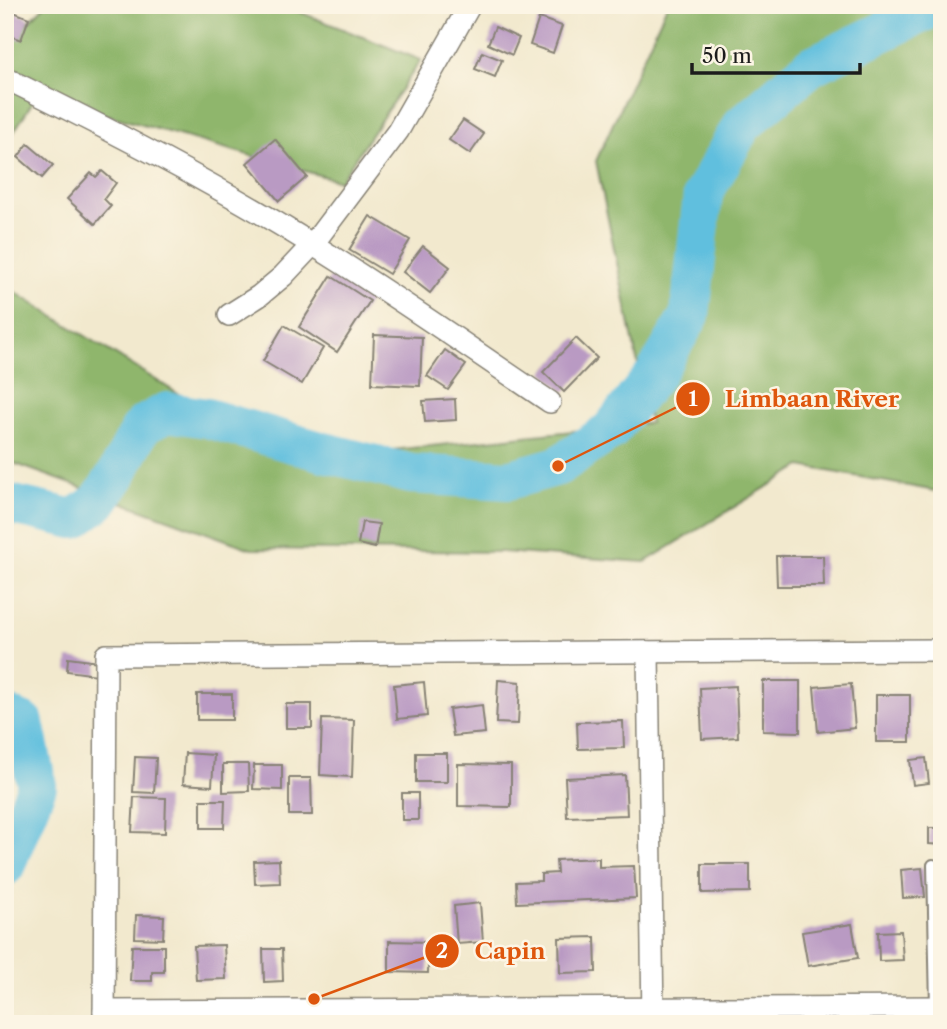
<svg xmlns="http://www.w3.org/2000/svg" width="947" height="1029" font-family="'Libre Caslon Text',serif">
  <rect width="100%" height="100%" fill="#fcf5e5"/>
  <filter id="ink" filterUnits="userSpaceOnUse"><feTurbulence type="fractalNoise" baseFrequency=".0143" numOctaves="2"/><feDisplacementMap in="SourceGraphic" scale="14" xChannelSelector="R" yChannelSelector="G"/><feConvolveMatrix kernelMatrix="1 2 1 2 8 2 1 2 1" color-interpolation-filters="sRGB"/></filter>
  <filter id="wash" filterUnits="userSpaceOnUse"><feTurbulence type="fractalNoise" baseFrequency=".00686" numOctaves="4" result="noise"/><feDisplacementMap in="SourceGraphic" scale="28" xChannelSelector="R" yChannelSelector="G"/><feGaussianBlur stdDeviation="1.57" result="paint"/><feColorMatrix in="noise" values="0 0 0 0 0 0 0 0 0 0 0 0 0 0 0 0 0 1.4 0 .05"/><feComposite in="paint" operator="in"/></filter>
  <g filter="url(#wash)">
    <rect width="100%" height="100%" fill="#f2e9ce"/>
    <!-- forest -->
    <g fill="#8fb66c" stroke="#566944" stroke-width="2">
      <path d="M45,5H282L421,60L340,181L37,95L5,146V46Z"/>
      <path d="M667,5H942L941,492L801,466L645,562L501,552L251,549L5,460V286L286,461L650,423L596,161Z"/>
    </g>
    <g fill="none" stroke-linecap="round" stroke-linejoin="round">
      <!-- river -->
      <g stroke="#60bfde" stroke-width="40">
        <path d="M5,503L74,519L98,502L117,474L142,426L167,412L207,418L320,451L411,474L508,480L558,466L610,431L655,374L690,315L703,194L742,125L811,66L939,5"/>
        <path d="M5,715L24,723L37,786L5,866"/>
      </g>
    </g>
    <g id="blocks">
      <!-- building -->
      <g fill="#b99ac3">
        <path d="M6,9L29,18L21,40L5,34Z"/>
        <path d="M539,18L562,26L553,53L530,45Z"/>
        <path d="M495,27L519,38L512,55L488,44Z"/>
        <path d="M482,52L502,60L495,77L475,69Z"/>
        <path d="M463,120L484,134L470,154L449,140Z"/>
        <path d="M275,139L307,177L279,201L247,163Z"/>
        <path d="M28,144L53,165L42,178L18,157Z"/>
        <path d="M102,171L116,183L104,199L111,206L95,224L67,199L91,173L96,177Z"/>
        <path d="M370,216L410,240L389,274L349,250Z"/>
        <path d="M423,246L450,267L430,293L403,272Z"/>
        <path d="M331,276L370,301L337,352L299,327Z"/>
        <path d="M284,325L323,348L302,384L263,361Z"/>
        <path d="M374,335L422,337L420,386L372,384Z"/>
        <path d="M576,338L597,358L564,392L543,372Z"/>
        <path d="M445,350L466,365L448,390L427,376Z"/>
        <path d="M455,399L456,420L425,422L423,401Z"/>
        <path d="M362,522L379,524L375,548L358,544Z"/>
        <path d="M776,556H823L824,586H777Z"/>
        <path d="M68,658L99,662L97,675L67,671Z"/>
        <path d="M498,680L520,682L518,724L496,723Z"/>
        <path d="M763,681H800V732L763,731Z"/>
        <path d="M424,682L427,716L397,719L394,685Z"/>
        <path d="M851,684L855,728L818,732L814,687Z"/>
        <path d="M736,686L738,737L702,739L700,688Z"/>
        <rect x="197" y="694" width="35" height="26"/>
        <rect x="876" y="695" width="34" height="47"/>
        <rect x="286" y="704" width="26" height="24"/>
        <path d="M482,705L485,733L453,736L449,709Z"/>
        <path d="M322,719L354,720L352,777L320,775Z"/>
        <path d="M623,721L624,748L578,749L577,722Z"/>
        <path d="M185,753L214,755L212,786L183,784Z"/>
        <rect x="416" y="753" width="31" height="29"/>
        <path d="M135,757L156,758L154,793L133,792Z"/>
        <path d="M926,758L929,783L913,785L910,760Z"/>
        <path d="M223,764H248L249,791L223,792Z"/>
        <path d="M458,764L511,765V807L458,806Z"/>
        <path d="M254,765H282V790L253,789Z"/>
        <path d="M625,775L627,815L567,817L565,778Z"/>
        <path d="M289,778H311L312,815H289Z"/>
        <rect x="402" y="793" width="16" height="27"/>
        <path d="M134,797L166,798L165,833L132,832Z"/>
        <path d="M201,800H225L224,828H201Z"/>
        <path d="M929,828H942V845L929,844Z"/>
        <path d="M599,858V867L634,866L636,898L517,903L516,882L541,881V874L557,873L556,860Z"/>
        <path d="M279,860L280,883L255,884L254,861Z"/>
        <path d="M702,864H750V892L702,893Z"/>
        <path d="M922,868L925,897L903,898L901,870Z"/>
        <path d="M480,903L483,942L457,944L454,906Z"/>
        <path d="M136,915L164,916L163,939L135,938Z"/>
        <path d="M852,924L858,958L808,966L802,932Z"/>
        <path d="M901,931L903,960L879,961L878,932Z"/>
        <path d="M595,937L596,972L560,973L559,938Z"/>
        <path d="M389,941L429,942L428,973L389,972Z"/>
        <path d="M224,945L226,979L196,980L194,946Z"/>
        <path d="M132,946H164V972H152V981H130Z"/>
        <path d="M263,949H282L283,981L264,982Z"/>
      </g>
    </g>
  </g>
  <g filter="url(#ink)">
    <use href="#blocks" fill-opacity="0" stroke="#878275" stroke-width="2"/>
    <g fill="none" stroke-linecap="round" stroke-linejoin="round">
      <!-- lane casing -->
      <g stroke="#878275" stroke-width="14">
        <path id="lane" d="M933,865L936,1007"/>
      </g>
      <!-- street casing -->
      <g stroke="#878275" stroke-width="24">
        <g id="street">
          <path d="M5,78C109,129 212,182 310,243C392,293 471,349 550,402"/>
          <path d="M229,315L259,296L283,276L313,244L398,131L470,5"/>
          <path d="M648,652L653,1021"/>
          <path d="M104,1011L942,1007"/>
          <path d="M104,1024L106,655L942,650"/>
        </g>
      </g>
      <!-- lane -->
      <use href="#lane" stroke="#fff" stroke-width="10"/>
      <!-- street -->
      <use href="#street" stroke="#fff" stroke-width="21"/>
    </g>
  </g>
  <!-- callouts -->
  <path fill="none" stroke="#de560d" stroke-width="2.5" d="M558 466L693 399M314 999L442 951"/>
  <g fill="#de560d" stroke="#fcf5e5" stroke-width="2.5">
    <circle cx="558" cy="466" r="7"/>
    <circle cx="314" cy="999" r="7"/>
    <circle cx="693" cy="399" r="18"/>
    <circle cx="442" cy="951" r="18"/>
  </g>
  <g font-size="21" text-anchor="middle" font-weight="bold" fill="#fff">
    <text x="693" y="406">1</text>
    <text x="442" y="958">2</text>
  </g>
  <g font-size="23" text-anchor="middle" font-weight="bold" fill="#de560d" stroke="#fcf5e5" stroke-width="5" stroke-linejoin="round" paint-order="stroke">
    <text x="812" y="407">Limbaan River</text>
    <text x="510" y="959">Capin</text>
  </g>
  <!-- margin -->
  <rect width="947" height="1029" fill="none" stroke="#fcf5e5" stroke-width="28"/>
  <!-- scale -->
  <path d="M692 63v10h168v-10" fill="none" stroke="#1c1c1c" stroke-width="3.5"/>
  <text x="702" y="63" font-size="21" fill="#1c1c1c" stroke="#fcf5e5" stroke-width="5" paint-order="stroke">50 m</text>
</svg>
